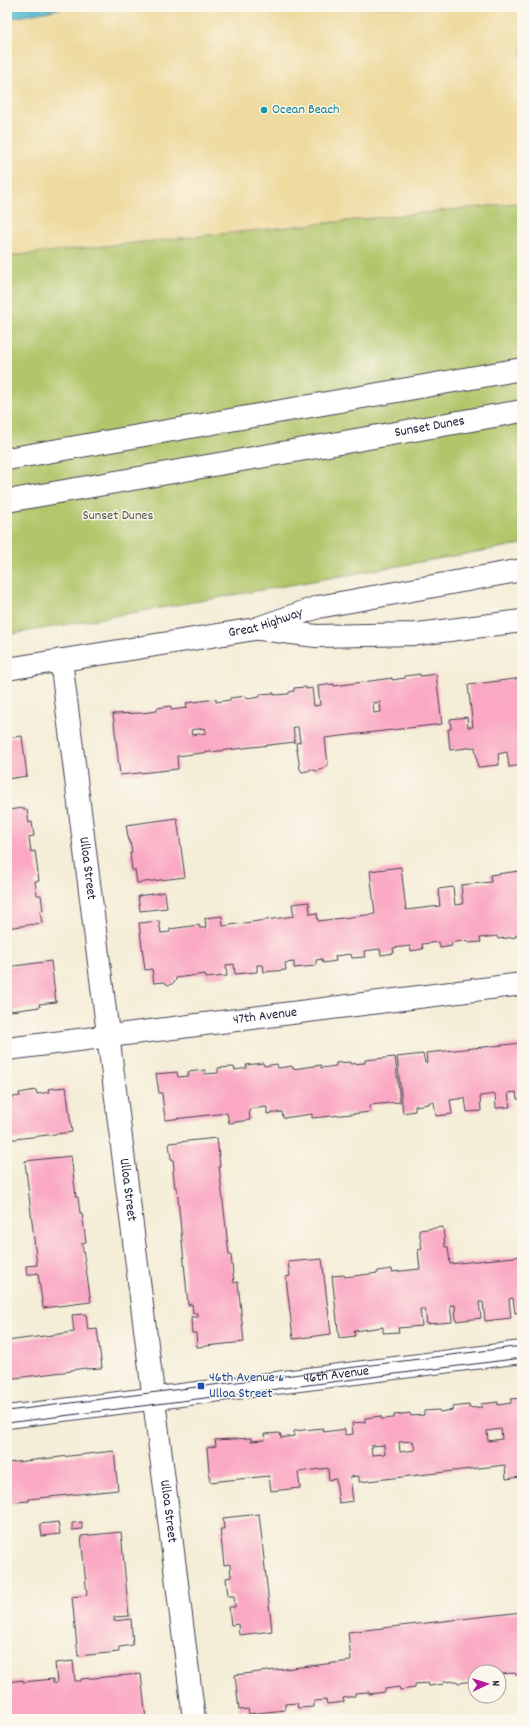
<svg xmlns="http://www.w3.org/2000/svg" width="529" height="1726" font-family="Dekko,sans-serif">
  <rect width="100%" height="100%" fill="#fbf7ec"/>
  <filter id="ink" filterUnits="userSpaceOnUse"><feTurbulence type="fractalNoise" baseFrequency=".025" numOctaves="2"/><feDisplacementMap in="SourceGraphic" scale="8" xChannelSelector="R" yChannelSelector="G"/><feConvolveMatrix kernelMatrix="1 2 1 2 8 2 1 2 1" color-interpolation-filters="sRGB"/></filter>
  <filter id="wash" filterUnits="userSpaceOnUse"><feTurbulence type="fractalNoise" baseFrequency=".012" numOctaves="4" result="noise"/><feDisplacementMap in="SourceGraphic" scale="16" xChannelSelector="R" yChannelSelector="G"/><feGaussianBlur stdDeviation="0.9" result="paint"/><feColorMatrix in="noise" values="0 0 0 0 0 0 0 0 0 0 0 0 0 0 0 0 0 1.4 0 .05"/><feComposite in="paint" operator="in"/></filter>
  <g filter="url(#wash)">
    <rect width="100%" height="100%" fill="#f4edd7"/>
    <!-- green -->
    <path fill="#b1c66b" stroke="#6a7453" d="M522,202V544L7,635V256L508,204Z"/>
    <!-- sand -->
    <path fill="#eeda9e" stroke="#887e6c" d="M70,7H522V202L508,204L7,256V19Z"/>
    <!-- water -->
    <path fill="#53becf" stroke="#3a7085" d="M7,7H70L7,19Z"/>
    <g id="blocks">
      <!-- building -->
      <g fill="#faa8c3" fill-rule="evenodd">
        <path d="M420,674V676L436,674L442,724L325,738L328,765L323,769L316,771L311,769L308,771L302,772L300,769L296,743L300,742L298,727H293L295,742L177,756L178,769L120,775L113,714L142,713L157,711V708L171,706V710L187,708L186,703L216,699V702L230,700V698L246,696L247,699L260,697V694L274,693V695L289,694V692L294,691V688L306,687V689L312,688L314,706L320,705L318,686L334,684V686L392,678V680L405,678V676ZM380,702L381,712L374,713L373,703ZM205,728L206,733L192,735L191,730Z"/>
        <path d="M522,678V765L509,767L507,752L498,754L499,765L478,767L475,747L450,750L448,729H451L450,719L467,717L468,727H473L468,685Z"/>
        <path d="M22,736L27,776L7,779V738Z"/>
        <path d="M24,808V810H27L29,823L32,822L34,836L29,837L31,852L35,851L39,881H35L37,895H41L43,910L40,911L42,923L7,928V810Z"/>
        <path d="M177,818L185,877L137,883L135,870H132L130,853H132L130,842H129L126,825Z"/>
        <path d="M401,867L406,910L440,906L438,889L453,887L455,905L463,904L461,885L491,882L490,875L519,871L522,895L521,935H516V937L498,939L497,936L480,938L481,942L468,943V940L451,943L452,946L440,948L439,942L422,944L423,949L411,951L410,946L393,948L394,953L381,955L380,949L364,951L365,957L352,958L351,954L335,956L336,961L323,963L322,959L316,960V966L294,968V962L285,963L286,970L264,972L263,965H257V972L235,974L234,964L226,965L227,976L206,978L205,974L176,978V980L172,984L168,985L164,982L154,983L152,969L145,970L139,923L159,921L161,933L170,932V929L199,925L200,928H206L205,918L222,916L223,926L294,916L292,904L309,902L310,914L317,913L318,921L375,914L370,871Z"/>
        <path d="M165,892L167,908L140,911L138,896Z"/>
        <path d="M51,961L56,1002L39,1004L40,1007L11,1011L10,1008H7V967Z"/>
        <path d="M522,1043V1099H517L516,1092L508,1093L510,1107L496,1108L495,1094L480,1096L481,1111L467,1112L465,1098L450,1100L452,1114L436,1116L434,1102H429V1104L415,1106V1111L403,1113L397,1057L423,1054L425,1063H427L426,1053Z"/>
        <path d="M395,1057L400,1102L370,1105L371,1112L312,1118V1114L283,1118L282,1112L267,1114V1107L249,1109L250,1120L229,1123L227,1113L165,1120L162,1093H159L156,1074L177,1072L178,1077L189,1076L188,1072L205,1070V1074L218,1073V1068L234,1067L235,1070L247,1068L246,1065L263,1063L264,1066L277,1064L278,1068L292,1066L293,1069L321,1065V1068L336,1066V1063L350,1062V1064L365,1063V1060Z"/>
        <path d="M66,1087L72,1132L7,1140V1098L20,1096L19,1093L36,1090L37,1094L49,1092L48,1089Z"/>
        <path d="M217,1138L220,1166H219L229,1255H231L234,1283L238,1282L244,1342L197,1347L196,1333H192L191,1317H198L197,1313H193L192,1304L188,1305L177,1188H175L173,1171L174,1170L173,1159H171L169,1143Z"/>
        <path d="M71,1156L76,1197H78L80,1213H82L86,1242L82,1243L91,1302L43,1308L38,1273L27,1275L26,1266L37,1265L25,1161Z"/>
        <path d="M443,1227L445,1247H448L450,1264L522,1256V1312L515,1313L513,1298L509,1299L511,1318L485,1321L483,1302H479L481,1318L456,1321L455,1305H450L452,1322L427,1324L425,1309H420L422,1326L398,1328L399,1332L383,1333V1327L354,1331L355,1336L339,1338L332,1276L344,1275L345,1277L378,1273V1271L392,1269V1272L420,1269L418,1250L422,1249L419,1230Z"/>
        <path d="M322,1259L331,1334L293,1339L286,1277L290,1276L288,1262Z"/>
        <path d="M86,1314L88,1330L97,1329L102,1368L86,1369V1368L71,1370V1371L7,1379V1341L74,1332L72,1315Z"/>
        <path d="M522,1398V1463H519L521,1477L506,1479L505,1465L359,1482V1476L350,1477L353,1501L339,1503L336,1479L329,1480L328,1468L298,1472L300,1488L271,1491L269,1476L210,1482L207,1448L216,1446L215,1440L251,1438V1441L265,1440L264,1434L280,1433L281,1438L294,1436V1431L323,1428L324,1432L345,1429V1435L353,1434L352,1423L365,1422V1418L381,1416V1419L394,1418V1415L410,1413L411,1416L424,1415V1411L439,1410L440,1412L453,1410L452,1407L469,1405V1408L482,1407L481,1404L498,1402V1405L511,1403V1399ZM501,1429L502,1439L488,1441L487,1431ZM413,1441L415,1450L400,1452L399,1442ZM384,1445L385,1454L372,1455L371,1446Z"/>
        <path d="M114,1451L118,1490L29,1499V1501L7,1503V1463Z"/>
        <path d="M259,1514L272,1631L239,1635L238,1624L231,1625L229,1607H235L234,1596H228L226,1578L231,1577L230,1564L224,1565L220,1529H224L223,1518Z"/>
        <path d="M58,1522L60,1534L42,1536L40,1524Z"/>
        <path d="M82,1522V1529L72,1530V1523Z"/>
        <path d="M121,1532L129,1616L114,1617V1621L131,1619L133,1645L119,1647V1652L78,1656L72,1597L87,1595L81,1536Z"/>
        <path d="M522,1612V1675H516L515,1673L501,1674L502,1678H499V1672H475V1677L472,1678L473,1681L458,1683L457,1681L443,1682L444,1684L429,1686L428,1683L415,1684V1688L400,1690L399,1687L385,1689V1692L369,1694V1692L355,1693V1696L343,1698L344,1702L327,1704L326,1700L314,1701V1707L298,1708L297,1703L285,1704V1710L249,1714L248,1709L239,1710L235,1675L351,1661L348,1632Z"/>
        <path d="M73,1661L75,1681H81V1679L141,1674L146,1719H115V1717H110V1719H7V1682L23,1680V1682L53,1679V1683H57L55,1663Z"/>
      </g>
    </g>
  </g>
  <g filter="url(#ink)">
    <use href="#blocks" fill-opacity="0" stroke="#424052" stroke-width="1"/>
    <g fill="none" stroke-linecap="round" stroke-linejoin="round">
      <!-- minor casing -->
      <g stroke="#424052" stroke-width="24">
        <g id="minor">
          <path d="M7,459L522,369"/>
          <path id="s1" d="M7,501L522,411"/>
          <path d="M260,629L316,636L418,634L522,621"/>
          <path id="s2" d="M61,660L194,1719"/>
          <path id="s3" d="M7,669L255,629L318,607L522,570"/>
          <path id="s4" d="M7,1049L522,984"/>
          <path id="s5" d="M7,1417L522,1352"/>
        </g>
      </g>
      <!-- minor -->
      <use href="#minor" stroke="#fff" stroke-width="22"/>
      <!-- tram -->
      <g stroke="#22223b" stroke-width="1">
        <path d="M7,1411L522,1346"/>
        <path d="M7,1423L522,1358"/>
      </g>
    </g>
  </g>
  <!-- markers -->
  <circle fill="#0f9aa8" stroke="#fbf7ec" stroke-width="1.5" cx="264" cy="110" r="4"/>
  <rect fill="#1a4fb4" stroke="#fbf7ec" stroke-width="1.5" x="197" y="1382" width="8" height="8" rx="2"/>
  <g text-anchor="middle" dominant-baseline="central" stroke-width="3" stroke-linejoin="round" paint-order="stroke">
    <!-- culture labels -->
    <g font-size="14" fill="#0d838f" stroke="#fbf7ec" text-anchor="start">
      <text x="272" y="110">Ocean Beach</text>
    </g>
    <!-- street labels -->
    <g font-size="14" fill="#22223b" stroke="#fbf7ec">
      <text stroke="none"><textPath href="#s1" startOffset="429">Sunset Dunes</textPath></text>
      <text stroke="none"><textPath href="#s3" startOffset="263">Great Highway</textPath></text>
      <text stroke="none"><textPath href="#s2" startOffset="210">Ulloa Street</textPath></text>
      <text stroke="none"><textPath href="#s4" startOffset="260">47th Avenue</textPath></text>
      <text stroke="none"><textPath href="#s2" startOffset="534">Ulloa Street</textPath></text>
      <text stroke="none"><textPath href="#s5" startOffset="332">46th Avenue</textPath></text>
      <text stroke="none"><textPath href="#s2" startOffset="858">Ulloa Street</textPath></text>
    </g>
    <!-- park labels -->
    <g font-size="14" fill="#545b4c" stroke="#fbf7ec">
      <text x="118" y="516">Sunset Dunes</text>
    </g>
    <!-- transit labels -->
    <g font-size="14" fill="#164399" stroke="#fbf7ec" text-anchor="start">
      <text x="209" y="1378">46th Avenue &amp;<tspan x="209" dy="16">Ulloa Street</tspan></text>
    </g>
  </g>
  <!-- margin -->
  <rect width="529" height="1726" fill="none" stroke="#fbf7ec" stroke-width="24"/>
  <!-- north arrow -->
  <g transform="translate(487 1684) rotate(86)"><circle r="19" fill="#fbf7ec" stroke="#a4a2a5"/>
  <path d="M0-3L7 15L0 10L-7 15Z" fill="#b5179e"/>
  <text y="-6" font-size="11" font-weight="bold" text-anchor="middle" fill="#22223b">N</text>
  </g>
</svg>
